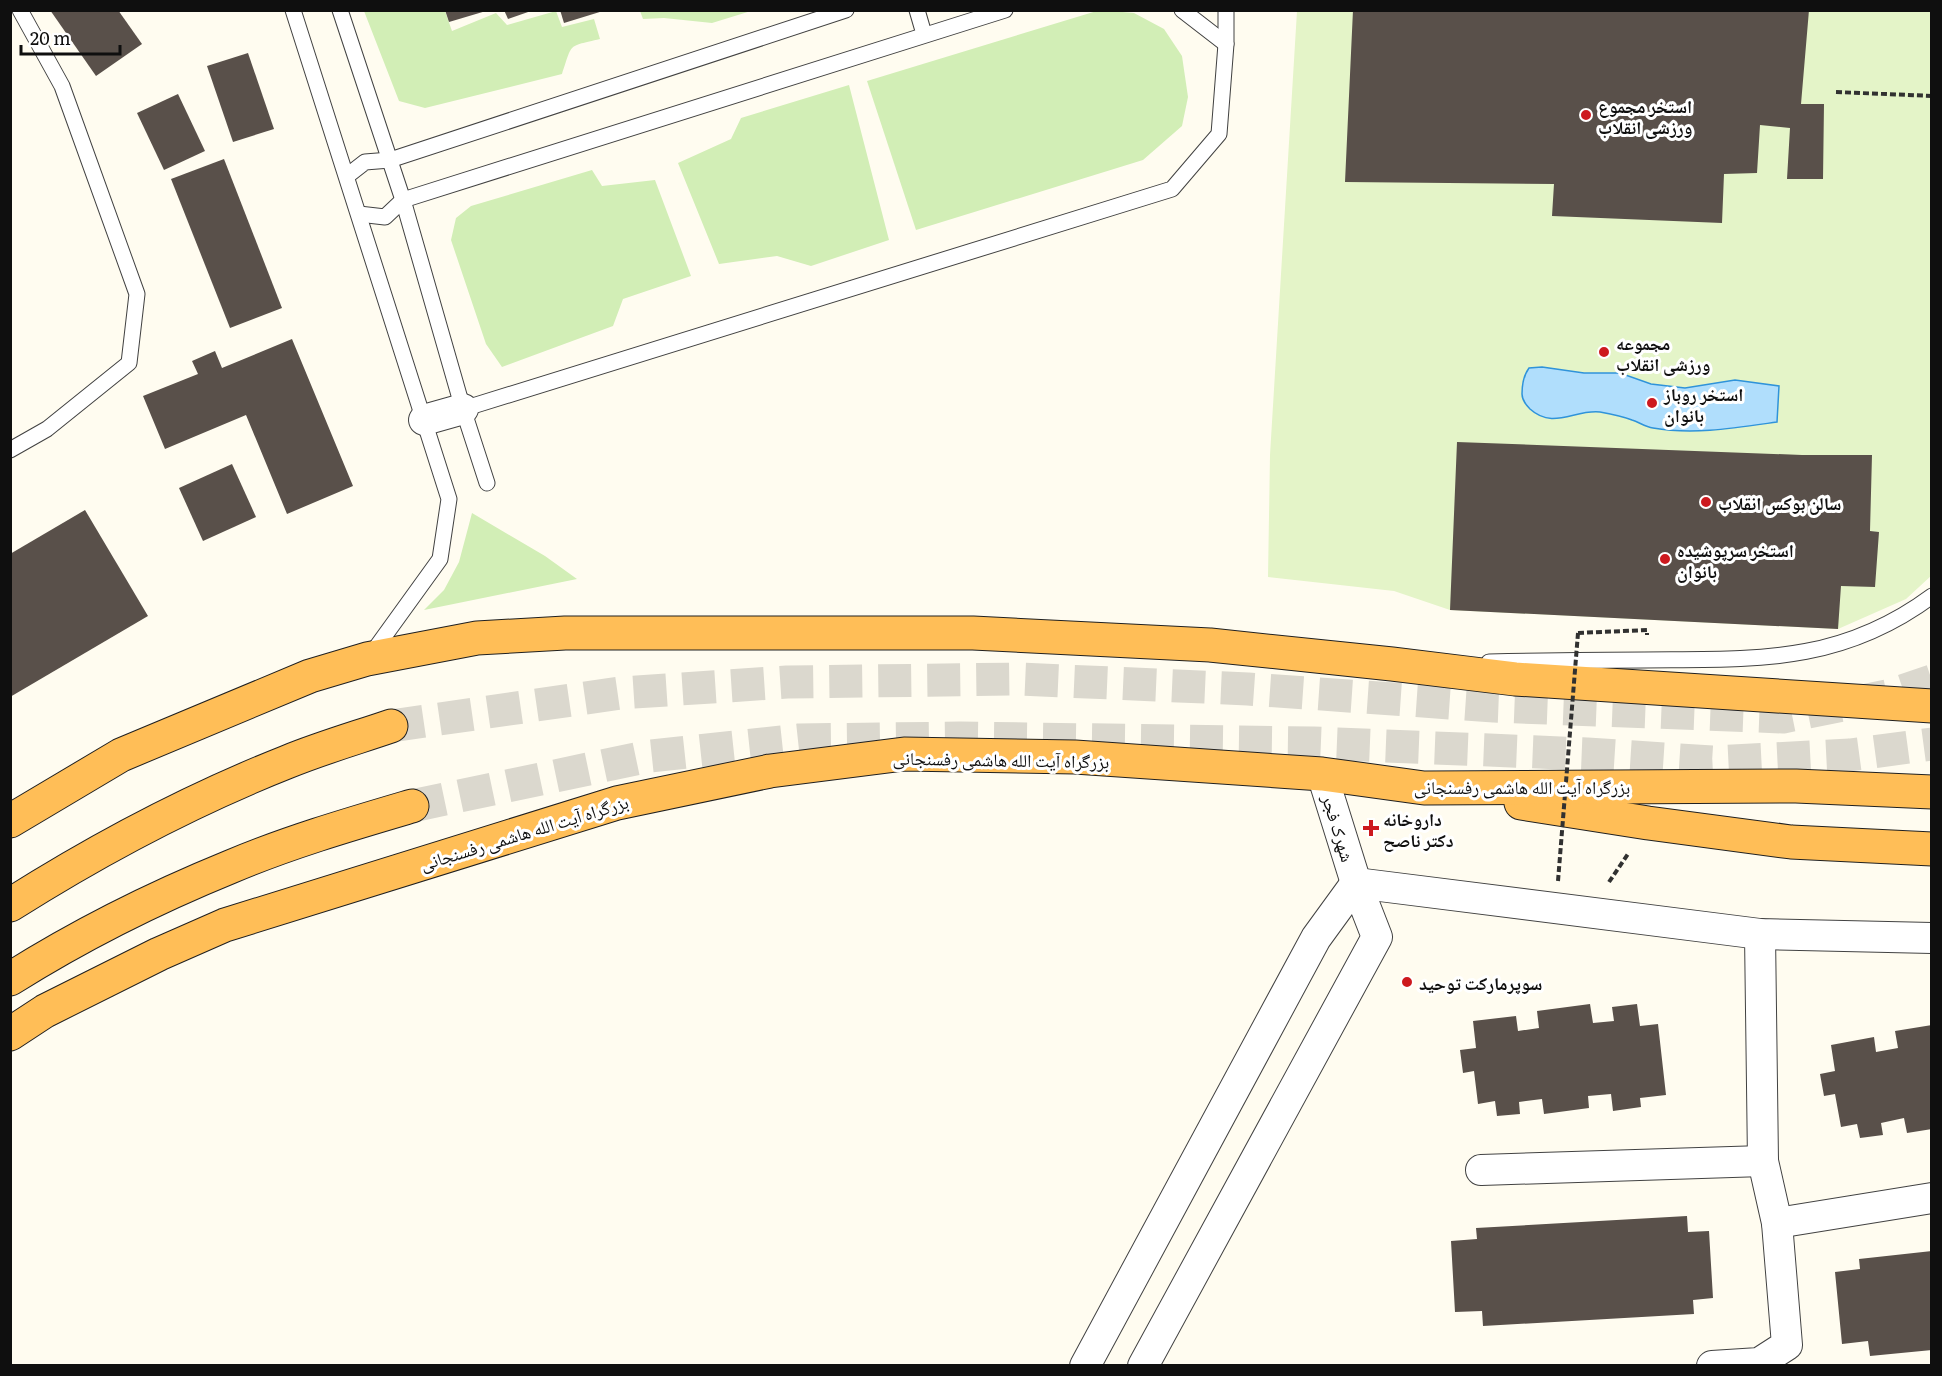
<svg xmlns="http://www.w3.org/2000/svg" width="1942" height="1376" font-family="Literata,'Noto Naskh Arabic',serif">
  <rect width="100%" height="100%" fill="#fffcf0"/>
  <!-- green -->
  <g fill="#d2eeb6">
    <path d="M1100,10L1134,13L1164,29L1182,56L1188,97L1182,126L1143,160L916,230L867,81Z"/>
    <path d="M364,11H445L452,31L496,13L507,25L556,11L562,27L594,19L600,39C567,47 573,42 562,74L425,108L399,101Z"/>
    <path d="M640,11V10L751,11L712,23L664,18L643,19Z"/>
    <path d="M849,85L889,240L811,266L777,256L719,264L678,163L731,139L741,118Z"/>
    <path d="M592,170L602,186L655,180L691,276L623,299L613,326L502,367L486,344L451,240L456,218L471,206Z"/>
    <path d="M472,513L545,556L577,579L424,610L444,590L459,562Z"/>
  </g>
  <!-- pitch -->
  <path fill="#e4f4c8" d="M1297,11H1931L1932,575L1906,599L1838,629L1450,610L1394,591L1268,577L1270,455Z"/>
  <!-- water -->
  <path fill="#b0defc" stroke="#2f93da" stroke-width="1.5" d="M1542,367L1584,373H1620L1651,384L1685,388L1735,380L1779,386L1777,422C1735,428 1694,435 1653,428C1645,427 1639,422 1632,420C1622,416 1611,414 1600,412C1575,409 1553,430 1530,409C1526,405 1522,400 1522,394C1522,384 1523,376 1529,368Z"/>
  <!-- building -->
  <g fill="#59504a">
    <path d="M50,10H118L142,44L96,76Z"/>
    <path d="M445,10H486V11L449,22Z"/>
    <path d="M504,10H531V11L508,19Z"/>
    <path d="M560,10H603V11L564,23Z"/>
    <path d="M1353,10H1809L1801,104H1824L1823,179H1787L1790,128L1760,125L1757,173L1724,174L1722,223L1552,216L1554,184L1345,182Z"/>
    <path d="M248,53L274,129L233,142L207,66Z"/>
    <path d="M178,94L205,151L164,170L137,113Z"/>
    <path d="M224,159L282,308L230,328L171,179Z"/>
    <path d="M292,339L353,486L287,514L246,415L165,449L143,396L198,374L192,361L215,351L222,368Z"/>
    <path d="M1457,442L1802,455H1872L1870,531L1879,532L1875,587L1841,586L1838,629L1450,610Z"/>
    <path d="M232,464L256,517L203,541L179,488Z"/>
    <path d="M85,510L148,616L10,697V554Z"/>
    <path d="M1590,1004L1593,1023L1614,1021L1612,1007L1637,1004L1640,1026L1658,1024L1666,1095L1640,1098L1641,1107L1613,1111L1611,1094L1588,1096L1589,1108L1544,1114L1542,1099L1519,1102L1520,1114L1497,1116L1495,1101L1478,1104L1474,1071L1463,1073L1460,1050L1476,1048L1473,1021L1516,1016L1518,1031L1539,1028L1537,1011Z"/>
    <path d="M1932,1025V1129L1907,1133L1904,1118L1881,1123L1883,1135L1860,1138L1857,1124L1841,1127L1835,1094L1824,1096L1820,1074L1835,1071L1831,1045L1874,1037L1876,1052L1898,1048L1895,1031Z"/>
    <path d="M1687,1216L1688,1232L1709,1231L1713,1298L1693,1300L1694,1314L1483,1326L1482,1311L1455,1312L1451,1241L1477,1239L1476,1228Z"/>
    <path d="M1932,1251V1350L1870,1356L1868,1341L1842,1344L1835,1272L1860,1269L1859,1259Z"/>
  </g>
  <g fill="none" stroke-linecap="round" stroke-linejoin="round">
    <!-- trunk-tunnel -->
    <g stroke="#dbd8ce" stroke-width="33" stroke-dasharray="33 16" stroke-linecap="butt">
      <path d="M391,726L620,693L787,682L1019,679L1248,689L1494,706L1783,717L1887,696L1932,681"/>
      <path d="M412,806L650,756L799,740L960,738L1313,743L1587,754L1712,762L1850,755L1932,744"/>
    </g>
    <!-- service casing -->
    <g stroke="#424242" stroke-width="17">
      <g id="service">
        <path d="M293,10L449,499L440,559L370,656"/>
        <path d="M340,10L403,200L463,409L487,483"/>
        <path d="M917,10L924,34"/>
        <path d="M1182,10L1226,44"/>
        <path d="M347,176L365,162L390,160L846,10"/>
        <path d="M359,214L385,217L403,200L1005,10"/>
        <path d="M463,409L1172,189L1219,134L1226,44V10"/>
        <path d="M10,450L47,429L129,363L137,294L62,86L20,10"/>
        <path d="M1489,662C1541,661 1593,660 1644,660C1753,659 1839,665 1932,596"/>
      </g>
    </g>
    <!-- minor casing -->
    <g stroke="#424242" stroke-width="32">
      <g id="minor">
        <path d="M424,420L463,409"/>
        <path d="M1356,883L1760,934L1932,938"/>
        <path d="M1481,1170L1763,1161"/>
        <path d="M1777,1223L1932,1198"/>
        <path d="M1085,1366L1316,938L1356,883"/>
        <path d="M1143,1366L1377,937L1356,883L1322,774"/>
        <path d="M1712,1366L1759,1363L1787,1345L1777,1223L1763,1161L1760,934"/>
      </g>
    </g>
    <!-- trunk casing -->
    <g stroke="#202020" stroke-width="35">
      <g id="trunk">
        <path d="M1521,803L1648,823L1791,842L1932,849"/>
        <path d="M10,821L121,755L310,676L367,659L477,638L565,633H973L1210,645L1392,664L1515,679L1932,706"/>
        <path d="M10,905C97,850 191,800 287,762C321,748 356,738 391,726"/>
        <path d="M10,979C80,935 154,898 230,867C289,842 351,824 412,806"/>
        <path d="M10,1034L45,1011L159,954L225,925L617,803L770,771L904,754L1075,757L1322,774L1424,788L1796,786L1932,792"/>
      </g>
    </g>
    <!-- path -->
    <g stroke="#313131" stroke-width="4" stroke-dasharray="6 3" stroke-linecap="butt">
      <path d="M1836,92L1932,96"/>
      <path d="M1578,633L1647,630V635"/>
      <path d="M1609,882L1628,854"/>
    </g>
    <!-- service -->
    <use href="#service" stroke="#fff" stroke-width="15"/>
    <!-- minor -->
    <use href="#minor" stroke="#fff" stroke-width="30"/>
    <!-- trunk -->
    <use href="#trunk" stroke="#ffbe57" stroke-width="33"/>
    <!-- path-bridge -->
    <path stroke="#313131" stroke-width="4" stroke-dasharray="6 3" stroke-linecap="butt" d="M1558,881L1578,633"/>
  </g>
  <!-- markers -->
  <g fill="#cd191e" stroke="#fff" stroke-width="2">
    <circle cx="1586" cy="115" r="6"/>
    <circle cx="1604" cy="352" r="6"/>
    <circle cx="1652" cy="403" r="6"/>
    <circle cx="1706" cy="502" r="6"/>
    <circle cx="1665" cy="559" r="6"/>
    <path d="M1368 819h6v6h6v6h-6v6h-6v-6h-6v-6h6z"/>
    <circle cx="1407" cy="982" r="6"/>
  </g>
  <g text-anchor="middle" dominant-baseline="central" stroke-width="6" stroke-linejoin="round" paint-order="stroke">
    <!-- poi labels -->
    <g font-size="18" font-weight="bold" fill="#0f0f0f" stroke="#fff" text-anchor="start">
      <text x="1598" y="105">استخر مجموع<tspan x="1598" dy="21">ورزشی انقلاب</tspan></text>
      <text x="1616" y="342">مجموعه<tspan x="1616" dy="21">ورزشی انقلاب</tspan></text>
      <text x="1664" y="393">استخر روباز<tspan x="1664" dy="21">بانوان</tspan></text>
      <text x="1718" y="502">سالن بوکس انقلاب</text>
      <text x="1677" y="549">استخر سرپوشیده<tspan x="1677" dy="21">بانوان</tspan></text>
      <text x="1383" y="818">داروخانه<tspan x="1383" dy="21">دکتر ناصح</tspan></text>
      <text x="1419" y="982">سوپرمارکت توحید</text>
    </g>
    <!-- street labels -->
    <g font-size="18" fill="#0f0f0f" stroke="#fff">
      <text transform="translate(1001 759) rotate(1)">بزرگراه آیت الله هاشمی رفسنجانی</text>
      <text x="1522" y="786">بزرگراه آیت الله هاشمی رفسنجانی</text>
      <text transform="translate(1339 828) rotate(73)">شهرک فجر</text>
      <text transform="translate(524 832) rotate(-17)">بزرگراه آیت الله هاشمی رفسنجانی</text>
    </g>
  </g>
  <!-- border -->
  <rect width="1942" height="1376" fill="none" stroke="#0f0f0f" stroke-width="24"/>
  <!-- scale -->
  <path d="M21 45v9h99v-9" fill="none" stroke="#0f0f0f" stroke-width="3"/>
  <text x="30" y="45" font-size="18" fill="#0f0f0f" stroke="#ffffff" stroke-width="4.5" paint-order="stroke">20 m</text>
</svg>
